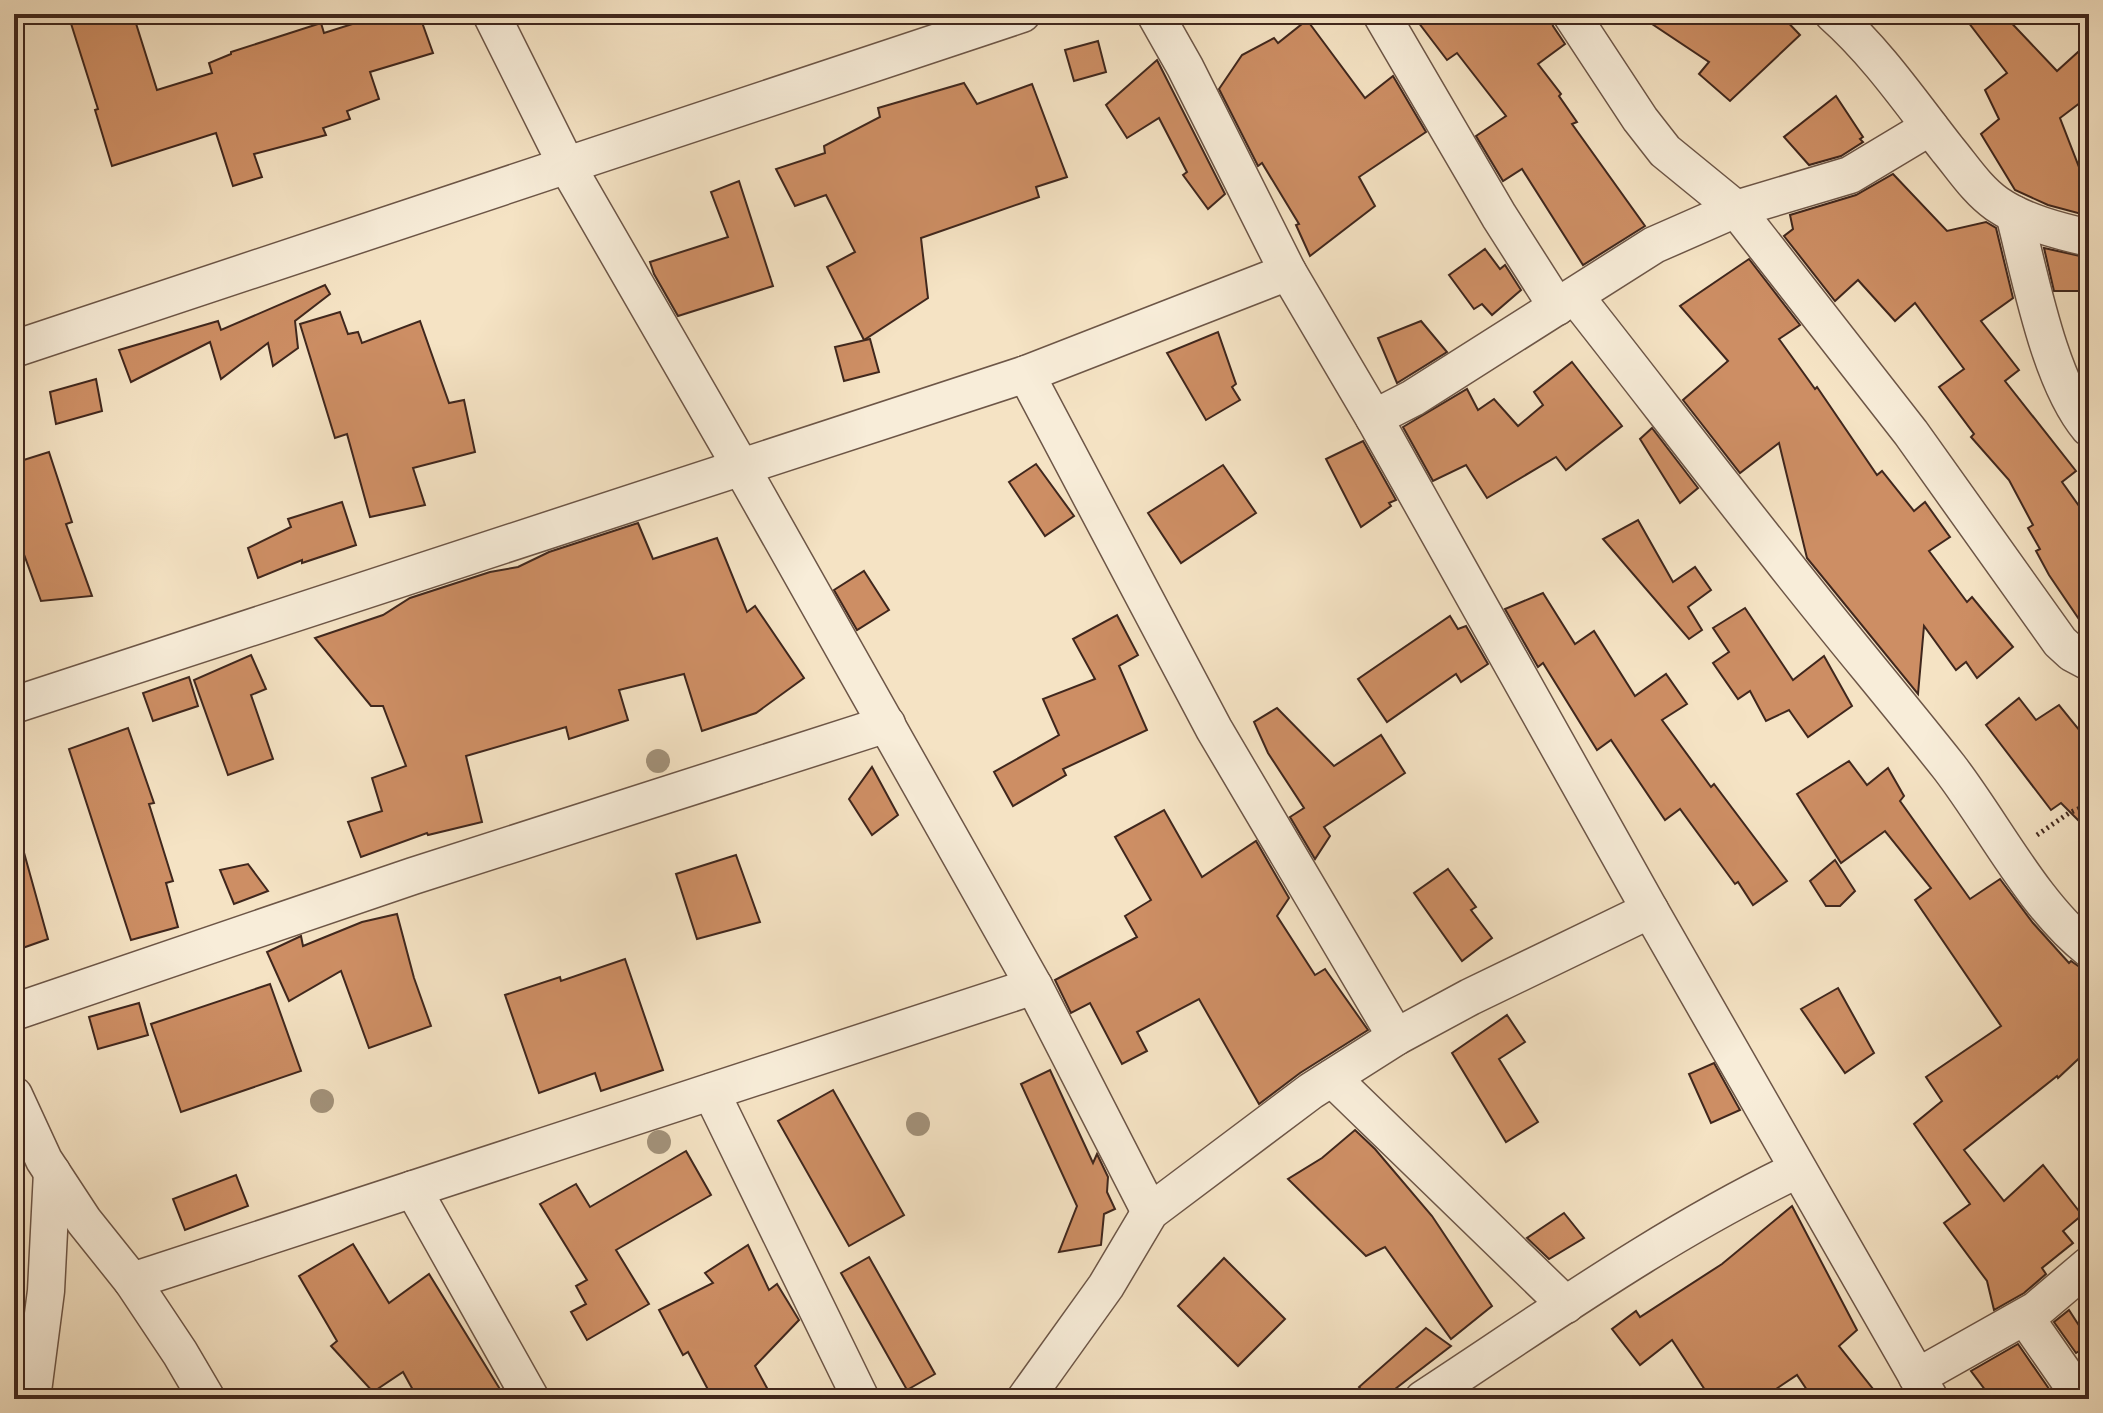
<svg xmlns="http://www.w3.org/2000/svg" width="2103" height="1413" font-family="'IM FELL French Canon',serif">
  <rect width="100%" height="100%" fill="#f5e3c4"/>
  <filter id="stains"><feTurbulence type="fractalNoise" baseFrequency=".0025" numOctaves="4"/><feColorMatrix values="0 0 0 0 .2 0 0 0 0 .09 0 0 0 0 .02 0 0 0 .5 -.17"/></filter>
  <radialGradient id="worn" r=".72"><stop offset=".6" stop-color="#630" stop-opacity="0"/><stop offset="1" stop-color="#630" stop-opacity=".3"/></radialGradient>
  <!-- building -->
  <g fill="#cd8e64" stroke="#40271d" stroke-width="2">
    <path d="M68,14H133L157,90L212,73L209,63L231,54V52L321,23L324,33L384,14H419L433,53L370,72L379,99L347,111L350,119L323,128L326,135L254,154L262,177L233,186L216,133L112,166L95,110L98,109Z"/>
    <path d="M1412,14H1550L1553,26L1565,44L1538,64L1561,94L1559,96L1577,122L1572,124L1645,226L1583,265L1522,169L1503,181L1476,136L1506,116L1457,53L1447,60Z"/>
    <path d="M1637,14H1780L1800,35L1730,101L1699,74L1709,62Z"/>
    <path d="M1962,14H2003L2057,71L2089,42V96L2060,118L2089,193V216L2048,205L2015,190L1981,134L1999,119L1985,90L2007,73Z"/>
    <path d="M1307,20L1365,98L1393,76L1426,132L1359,177L1375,206L1310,256L1296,225L1299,224L1262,163L1258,166L1219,89L1242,55L1274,38L1278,43Z"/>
    <path d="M1098,41L1106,72L1074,81L1065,50Z"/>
    <path d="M1157,60L1225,194L1208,209L1183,175L1187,172L1159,118L1127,138L1106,105Z"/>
    <path d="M964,83L977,104L1032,84L1067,177L1036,187L1039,197L921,238L928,298L864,340L827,267L855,252L826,195L795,206L776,169L825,153L824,146L880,117L878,108Z"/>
    <path d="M1836,96L1863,137L1860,139L1863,142L1841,156L1809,165L1784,137Z"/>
    <path d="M1893,174L1947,231L1986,222L1996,228L2013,298L1981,321L2019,370L2005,381L2076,471L2062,482L2089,520V634L2049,575L2036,551L2040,549L2028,528L2033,525L2009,480L1971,437L1974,434L1939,387L1964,369L1915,303L1895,321L1858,280L1835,301L1784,236L1793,229L1790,215L1856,195Z"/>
    <path d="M739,181L773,286L678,316L654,274L650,262L728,237L711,192Z"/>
    <path d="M2044,248L2089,258V291H2054Z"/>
    <path d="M1485,249L1500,269L1505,265L1521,290L1492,315L1482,304L1474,309L1449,275Z"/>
    <path d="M1749,259L1800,325L1779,339L1815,389L1817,387L1877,475L1882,471L1914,511L1925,502L1950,537L1929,551L1967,602L1972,597L2013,647L1977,678L1966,662L1956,670L1924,626L1918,694L1807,558L1779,443L1740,473L1683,400L1728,361L1680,306Z"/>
    <path d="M325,285L330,294L295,321L298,348L273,366L268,343L221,379L210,342L131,382L119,350L218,321L221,330Z"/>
    <path d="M340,312L348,334L358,332L362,343L420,321L449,403L464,400L475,452L413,468L425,505L370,517L347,434L335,438L300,324Z"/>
    <path d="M1421,321L1447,352L1397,383L1378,338Z"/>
    <path d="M1218,332L1236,384L1232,387L1240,400L1206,420L1167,353Z"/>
    <path d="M870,339L879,372L844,381L835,347Z"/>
    <path d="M1572,362L1622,426L1566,470L1556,457L1487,498L1466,465L1433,481L1403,427L1467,389L1478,410L1494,399L1518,426L1543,405L1534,392Z"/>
    <path d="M96,379L102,411L56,424L50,392Z"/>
    <path d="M1652,428L1698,488L1680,503L1640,439Z"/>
    <path d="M1363,441L1396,500L1389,503L1391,506L1361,527L1326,459Z"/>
    <path d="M49,452L72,522L66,524L92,596L41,601L14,527V463Z"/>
    <path d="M1036,464L1074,516L1045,536L1009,482Z"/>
    <path d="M1223,465L1256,513L1181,563L1148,513Z"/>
    <path d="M342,502L356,545L302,563V560L258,578L248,548L291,527L288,519Z"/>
    <path d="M1638,520L1673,582L1695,567L1711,590L1688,607L1702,630L1689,639L1603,539Z"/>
    <path d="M638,523L653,559L717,538L747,612L755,606L804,678L756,713L702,731L684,674L619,690L628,720L569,739L566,727L466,756L482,822L428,835L427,833L361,857L348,822L382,811L372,778L406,766L383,706H371L315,638L383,615L410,598L490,572L518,567L549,552Z"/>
    <path d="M864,571L889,610L857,630L834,590Z"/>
    <path d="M1543,593L1575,644L1594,631L1635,696L1666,674L1687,704L1662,720L1711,787L1714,784L1787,881L1753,905L1738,882L1735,884L1680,809L1665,820L1611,740L1597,750L1543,663L1538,667L1505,609Z"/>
    <path d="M1745,608L1793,680L1824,656L1852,706L1808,737L1789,710L1766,721L1750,691L1738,699L1713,663L1729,652L1713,628Z"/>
    <path d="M1117,615L1138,655L1119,666L1147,730L1063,769L1066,775L1013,806L994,772L1059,735L1043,699L1095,679L1073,639Z"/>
    <path d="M1450,616L1458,629L1466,626L1488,664L1461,682L1456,674L1387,722L1358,679Z"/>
    <path d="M251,655L266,689L251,695L273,759L228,775L194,680Z"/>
    <path d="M189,677L198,706L153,721L143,693Z"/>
    <path d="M2019,698L2036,720L2059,705L2089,742V831L2061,803L2051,810L1986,725Z"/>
    <path d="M1277,708L1334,766L1381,735L1405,773L1324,827L1330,836L1315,859L1290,817L1304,808L1268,753L1254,722Z"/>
    <path d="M128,728L154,803L149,804L173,881L166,883L178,927L131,940L69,749Z"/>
    <path d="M1849,761L1867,785L1888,768L1904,796L1900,801L1970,899L2000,879L2033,923L2069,963L2071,961L2081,968L2089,977V1049L2058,1078L2057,1076L1964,1150L2004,1201L2043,1165L2082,1215L2063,1231L2073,1243L2042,1268L2046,1274L2024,1293L1994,1310L1987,1281L1944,1223L1970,1204L1914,1124L1942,1101L1926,1077L2001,1026L1915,900L1931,888L1885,831L1841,863L1797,794Z"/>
    <path d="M872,767L898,815L872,835L849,799Z"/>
    <path d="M1164,810L1202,877L1256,841L1289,898L1277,916L1315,975L1325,969L1368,1030L1300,1073L1259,1104L1199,999L1137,1032L1147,1051L1122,1064L1090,1003L1071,1013L1055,980L1137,937L1125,916L1151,900L1115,837Z"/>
    <path d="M23,849L48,939L14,951V850Z"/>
    <path d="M736,855L760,922L697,939L676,874Z"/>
    <path d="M1835,860L1855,891L1840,906H1826L1810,881Z"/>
    <path d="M248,864L268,891L234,904L220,870Z"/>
    <path d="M1448,869L1476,907L1471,910L1492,938L1462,961L1414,893Z"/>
    <path d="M397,914L414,978L431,1026L369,1048L341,971L289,1001L267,952L301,936L303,946L362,922Z"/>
    <path d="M625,959L663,1070L601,1091L595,1073L539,1093L505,995L560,977L561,981Z"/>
    <path d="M270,984L301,1071L181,1112L151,1024Z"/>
    <path d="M1838,988L1874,1053L1845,1073L1801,1009Z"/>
    <path d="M139,1003L148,1035L98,1049L89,1017Z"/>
    <path d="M1507,1015L1525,1042L1499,1059L1538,1122L1506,1142L1452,1053Z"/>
    <path d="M1714,1063L1740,1110L1711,1123L1689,1074Z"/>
    <path d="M1050,1070L1093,1163L1097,1154L1108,1177L1107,1192L1115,1209L1104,1214L1101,1245L1059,1252L1077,1206L1021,1084Z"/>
    <path d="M833,1090L904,1215L849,1246L778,1121Z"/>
    <path d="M1355,1130L1375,1149L1432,1216L1492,1306L1451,1339L1385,1247L1366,1256L1288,1179L1322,1158Z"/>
    <path d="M686,1151L711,1195L616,1250L649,1304L587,1340L571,1312L586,1304L576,1286L587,1280L540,1204L576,1184L590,1207Z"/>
    <path d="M236,1175L248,1206L185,1230L173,1199Z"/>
    <path d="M1792,1206L1857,1330L1839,1346L1881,1399H1813L1797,1375L1761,1399H1711L1672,1340L1640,1365L1612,1329L1636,1311L1640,1317L1722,1264Z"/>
    <path d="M1564,1213L1584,1238L1549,1259L1527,1238Z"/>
    <path d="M353,1244L389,1303L429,1274L506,1399H418L403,1372L373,1392L331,1346L337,1341L299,1276Z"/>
    <path d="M748,1245L769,1290L777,1284L799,1320L755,1366L773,1399H713L688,1352L683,1355L659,1310L713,1283L705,1273Z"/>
    <path d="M869,1257L935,1374L907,1390L841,1273Z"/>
    <path d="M1224,1258L1285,1319L1238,1366L1178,1306Z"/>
    <path d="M2069,1310L2089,1341V1345L2076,1353L2054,1322Z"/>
    <path d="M1426,1328L1451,1346L1382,1399H1369L1359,1387Z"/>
    <path d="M2018,1344L2056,1399H1992L1971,1371Z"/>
  </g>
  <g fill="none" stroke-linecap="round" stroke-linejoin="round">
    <!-- street casing -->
    <g stroke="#6d5647" stroke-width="39">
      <g id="street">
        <path d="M491,14L566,164L741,467L1034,986L1150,1212"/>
        <path d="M1155,14L1185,67L1288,272L1374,418L1650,910L1930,1399"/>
        <path d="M1381,14L1499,216L1557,307"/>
        <path d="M1571,14L1640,119L1665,151L1736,209L1911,433L2060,642L2072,653L2089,662"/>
        <path d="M1833,14C1878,54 1911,103 1948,150C1963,168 1977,190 1997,204C2023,222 2059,231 2089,238"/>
        <path d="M2014,214C2030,275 2049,381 2089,428"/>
        <path d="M1575,296C1643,382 1709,469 1777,554C1833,626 1892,695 1949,767C1993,824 2033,905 2089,949"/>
        <path d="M14,349L1022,14"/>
        <path d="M1026,374L1214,729L1396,1037"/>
        <path d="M1374,418L1413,398L1654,245L1736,209L1850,175L1930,127"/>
        <path d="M14,705L1026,374L1288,272"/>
        <path d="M14,1012L413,876L887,724"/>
        <path d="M1332,1078L1566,1305"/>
        <path d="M711,1092L861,1399"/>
        <path d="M14,1095L44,1160L84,1221L132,1281L180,1353L207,1399"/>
        <path d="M413,1189L531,1399"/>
        <path d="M132,1281L1034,986"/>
        <path d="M2025,1317L2082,1399"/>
        <path d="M1917,1377L2036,1310L2089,1265"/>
        <path d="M32,1399L46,1291L52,1172"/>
        <path d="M1025,1399L1106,1286L1150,1212L1311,1091L1396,1037L1470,997L1650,910"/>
        <path d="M1423,1399C1545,1319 1665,1233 1797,1170"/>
      </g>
    </g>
    <!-- path -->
    <path stroke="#40271d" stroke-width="5" stroke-dasharray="2 4" stroke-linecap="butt" d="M2037,835L2069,813L2089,804"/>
    <!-- street -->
    <use href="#street" stroke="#f8edd9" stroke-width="36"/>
  </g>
  <!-- trees -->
  <g fill="#a29179">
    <circle cx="658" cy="761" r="12"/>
    <circle cx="322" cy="1101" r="12"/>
    <circle cx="918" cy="1124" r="12"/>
    <circle cx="659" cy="1142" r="12"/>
  </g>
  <!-- margin -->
  <rect width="2103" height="1413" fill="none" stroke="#f5e3c4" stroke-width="48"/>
  <rect x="16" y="16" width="2071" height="1381" fill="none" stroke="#40271d" stroke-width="4"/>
  <rect x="24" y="24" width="2055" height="1365" fill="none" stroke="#40271d" stroke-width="2"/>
  <rect width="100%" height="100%" filter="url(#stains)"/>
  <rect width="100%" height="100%" fill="url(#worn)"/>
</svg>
